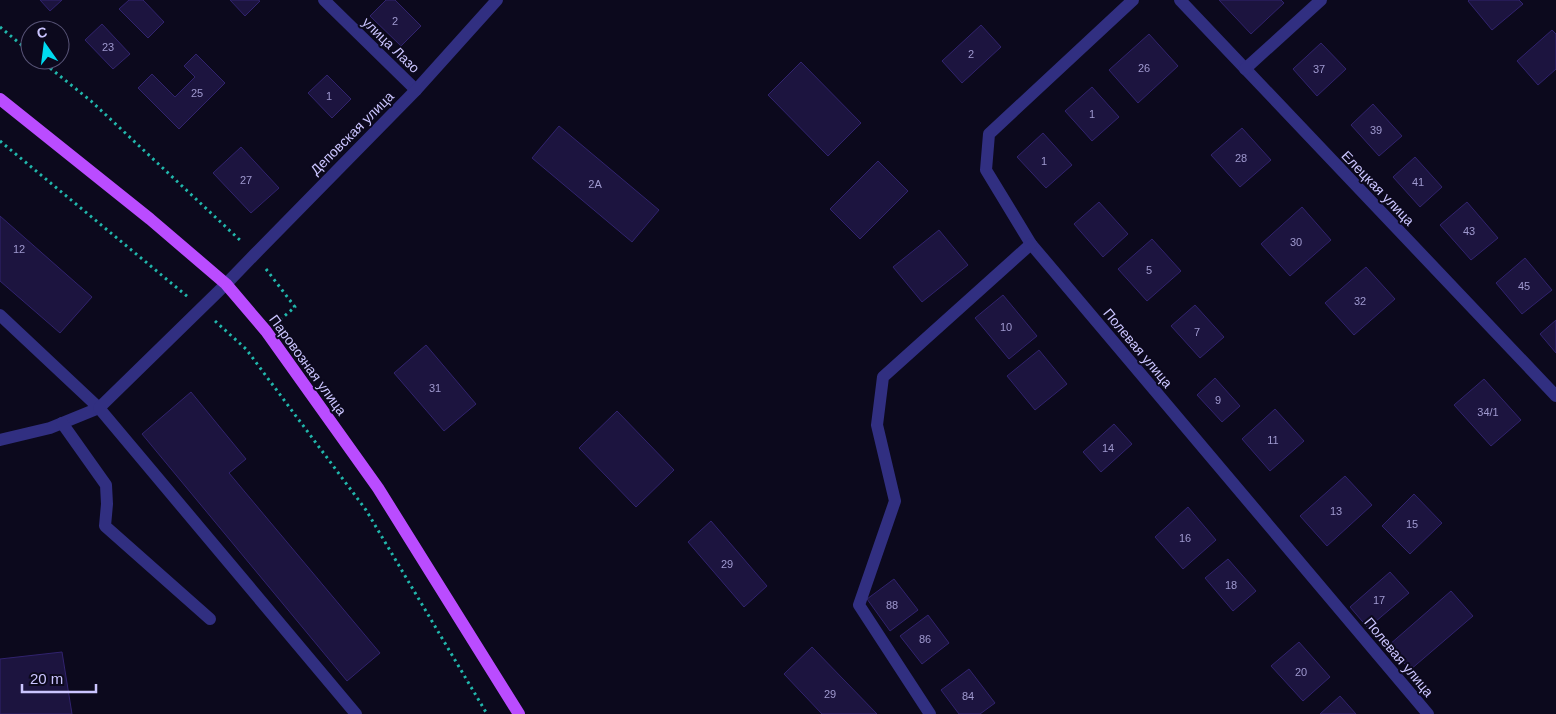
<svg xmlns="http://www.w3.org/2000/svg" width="1556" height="714" font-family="Helvetica,sans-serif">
  <rect width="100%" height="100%" fill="#0c091d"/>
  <!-- building -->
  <g fill="#1c143f" stroke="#31236e">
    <path d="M40,0H62L50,11Z"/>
    <path d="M129,0H143L164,22L148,38L119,9Z"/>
    <path d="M230,0H258L260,1L245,16Z"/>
    <path d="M386,0H395L421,26L401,46L370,16Z"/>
    <path d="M1219,0H1281L1284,3L1251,34Z"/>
    <path d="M1469,0H1519L1523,4L1492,30L1468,1Z"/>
    <path d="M102,24L130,54L113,69L85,40Z"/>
    <path d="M981,25L1001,47L962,83L942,61Z"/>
    <path d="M1552,30L1556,34V69L1538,85L1517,61Z"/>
    <path d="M1149,34L1178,66L1138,103L1109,70Z"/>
    <path d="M1321,43L1346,69L1317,96L1293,69Z"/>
    <path d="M196,54L225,83L179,129L138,88L152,74L175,97L195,77L184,66Z"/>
    <path d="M801,62L861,123L828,156L768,95Z"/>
    <path d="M327,75L351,99L332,118L308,93Z"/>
    <path d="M1092,87L1119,117L1092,141L1065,111Z"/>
    <path d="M1373,104L1402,136L1379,156L1351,125Z"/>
    <path d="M559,126L659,210L632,242L532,158Z"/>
    <path d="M1242,128L1271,160L1240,187L1211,155Z"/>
    <path d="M1043,133L1072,165L1046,188L1017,157Z"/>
    <path d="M241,147L279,188L251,213L213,173Z"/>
    <path d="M1415,157L1442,187L1420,207L1393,177Z"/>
    <path d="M878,161L908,191L860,239L830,209Z"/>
    <path d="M1099,202L1128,234L1103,257L1074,224Z"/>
    <path d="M1467,202L1498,238L1471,260L1440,225Z"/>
    <path d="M1302,207L1331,240L1290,276L1261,244Z"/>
    <path d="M0,216L92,297L60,333L0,281Z"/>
    <path d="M939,230L968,265L922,302L893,267Z"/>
    <path d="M1152,239L1181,271L1147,301L1118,269Z"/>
    <path d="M1525,258L1552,290L1522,314L1496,283Z"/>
    <path d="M1366,267L1395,299L1354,335L1325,303Z"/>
    <path d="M1003,295L1037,336L1009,359L975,318Z"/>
    <path d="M1195,305L1224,337L1200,358L1171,326Z"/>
    <path d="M1556,320V353L1540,334Z"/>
    <path d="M426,345L476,404L444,431L394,373Z"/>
    <path d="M1039,350L1067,384L1035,410L1007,376Z"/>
    <path d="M1215,378L1240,406L1222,422L1197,395Z"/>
    <path d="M1484,379L1521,420L1491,446L1454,405Z"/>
    <path d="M191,392L246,459L229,473L380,653L347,681L142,434Z"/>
    <path d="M1275,409L1304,441L1270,471L1242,439Z"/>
    <path d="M617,411L674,470L636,507L579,448Z"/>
    <path d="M1114,424L1132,444L1101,472L1083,452Z"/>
    <path d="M1345,476L1372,505L1327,546L1300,516Z"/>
    <path d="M1414,494L1442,523L1410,554L1382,526Z"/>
    <path d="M1188,507L1216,540L1183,569L1155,537Z"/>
    <path d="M711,521L767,586L744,607L688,542Z"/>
    <path d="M1228,559L1256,591L1233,611L1205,578Z"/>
    <path d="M1390,572L1409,593L1368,628L1350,607Z"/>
    <path d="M894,579L918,610L890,631L867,599Z"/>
    <path d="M1451,591L1473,616L1410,670L1389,645Z"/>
    <path d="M928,615L949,643L922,664L900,636Z"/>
    <path d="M1299,642L1330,677L1303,701L1271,666Z"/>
    <path d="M812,647L877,714H822L784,674Z"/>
    <path d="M62,652L72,714H0V659Z"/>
    <path d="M969,669L995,703L980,714H959L941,690Z"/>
    <path d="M1340,696L1356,714H1320Z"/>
  </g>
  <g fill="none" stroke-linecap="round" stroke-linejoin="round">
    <!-- path -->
    <g stroke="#21b7ac" stroke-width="3" stroke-dasharray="2.5 4" stroke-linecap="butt">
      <path d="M0,27L30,52"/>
      <path d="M40,60L91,101L242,242"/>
      <path d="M0,141L188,297"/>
      <path d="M266,269L295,307L281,319"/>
      <path d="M215,321L246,349L366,510L487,714"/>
    </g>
    <!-- minor -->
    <g stroke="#312f81" stroke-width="12">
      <path d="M324,0L416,90"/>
      <path d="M1133,0L989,134L986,170L1031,244L1428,714"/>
      <path d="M1180,0L1556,396"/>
      <path d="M1245,69L1321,0"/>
      <path d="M0,315L99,408L50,428L0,440"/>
      <path d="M62,423L106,485L107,504L105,526L210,619"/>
      <path d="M356,714L99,408L226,284L255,254L416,90L497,0"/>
      <path d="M930,714L859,605L895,501L877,425L883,377L1031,244"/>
    </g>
    <!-- major -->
    <path stroke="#ba4cff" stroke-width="12" d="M0,99L150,219L226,284L266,331L378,488L519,714"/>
  </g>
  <g text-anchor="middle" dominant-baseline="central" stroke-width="4" stroke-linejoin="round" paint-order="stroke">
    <!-- number labels -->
    <g font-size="11" fill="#9f99cf">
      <text x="395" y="21">2</text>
      <text x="108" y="47">23</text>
      <text x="971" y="54">2</text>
      <text x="1144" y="68">26</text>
      <text x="1319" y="69">37</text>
      <text x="197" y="93">25</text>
      <text x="329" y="96">1</text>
      <text x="1092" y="114">1</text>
      <text x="1376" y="130">39</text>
      <text x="1241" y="158">28</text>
      <text x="1044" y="161">1</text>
      <text x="246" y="180">27</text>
      <text x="1418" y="182">41</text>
      <text x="595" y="184">2А</text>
      <text x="1469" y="231">43</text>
      <text x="1296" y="242">30</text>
      <text x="19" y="249">12</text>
      <text x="1149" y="270">5</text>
      <text x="1524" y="286">45</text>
      <text x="1360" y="301">32</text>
      <text x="1006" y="327">10</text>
      <text x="1197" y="332">7</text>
      <text x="435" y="388">31</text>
      <text x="1218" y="400">9</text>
      <text x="1488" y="412">34/1</text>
      <text x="1273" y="440">11</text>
      <text x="1108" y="448">14</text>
      <text x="1336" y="511">13</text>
      <text x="1412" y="524">15</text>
      <text x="1185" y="538">16</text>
      <text x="727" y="564">29</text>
      <text x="1231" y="585">18</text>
      <text x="1379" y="600">17</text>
      <text x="892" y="605">88</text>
      <text x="925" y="639">86</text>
      <text x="1301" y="672">20</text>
      <text x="830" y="694">29</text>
      <text x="968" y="696">84</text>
    </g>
    <!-- street labels -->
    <g font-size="14" fill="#cbc5ff" stroke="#0c091d">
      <text transform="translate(391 45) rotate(44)">улица Лазо</text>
      <text transform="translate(352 133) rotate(-45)">Деповская улица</text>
      <text transform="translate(1378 188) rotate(46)">Елецкая улица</text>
      <text transform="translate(1138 348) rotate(50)">Полевая улица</text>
      <text transform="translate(308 365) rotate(54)">Паровозная улица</text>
      <text transform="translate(1399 657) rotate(50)">Полевая улица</text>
    </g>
  </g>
  <!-- north arrow -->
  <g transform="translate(45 45) rotate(346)"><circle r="24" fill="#0c091d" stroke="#585477"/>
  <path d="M0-4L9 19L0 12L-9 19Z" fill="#00dbf0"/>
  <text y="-8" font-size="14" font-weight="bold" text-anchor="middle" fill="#cbc5ff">С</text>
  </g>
  <!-- scale -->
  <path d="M22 684v8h74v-8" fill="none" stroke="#cbc5ff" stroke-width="2.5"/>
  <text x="30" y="684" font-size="15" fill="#cbc5ff" stroke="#0c091d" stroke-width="4" paint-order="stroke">20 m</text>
</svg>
